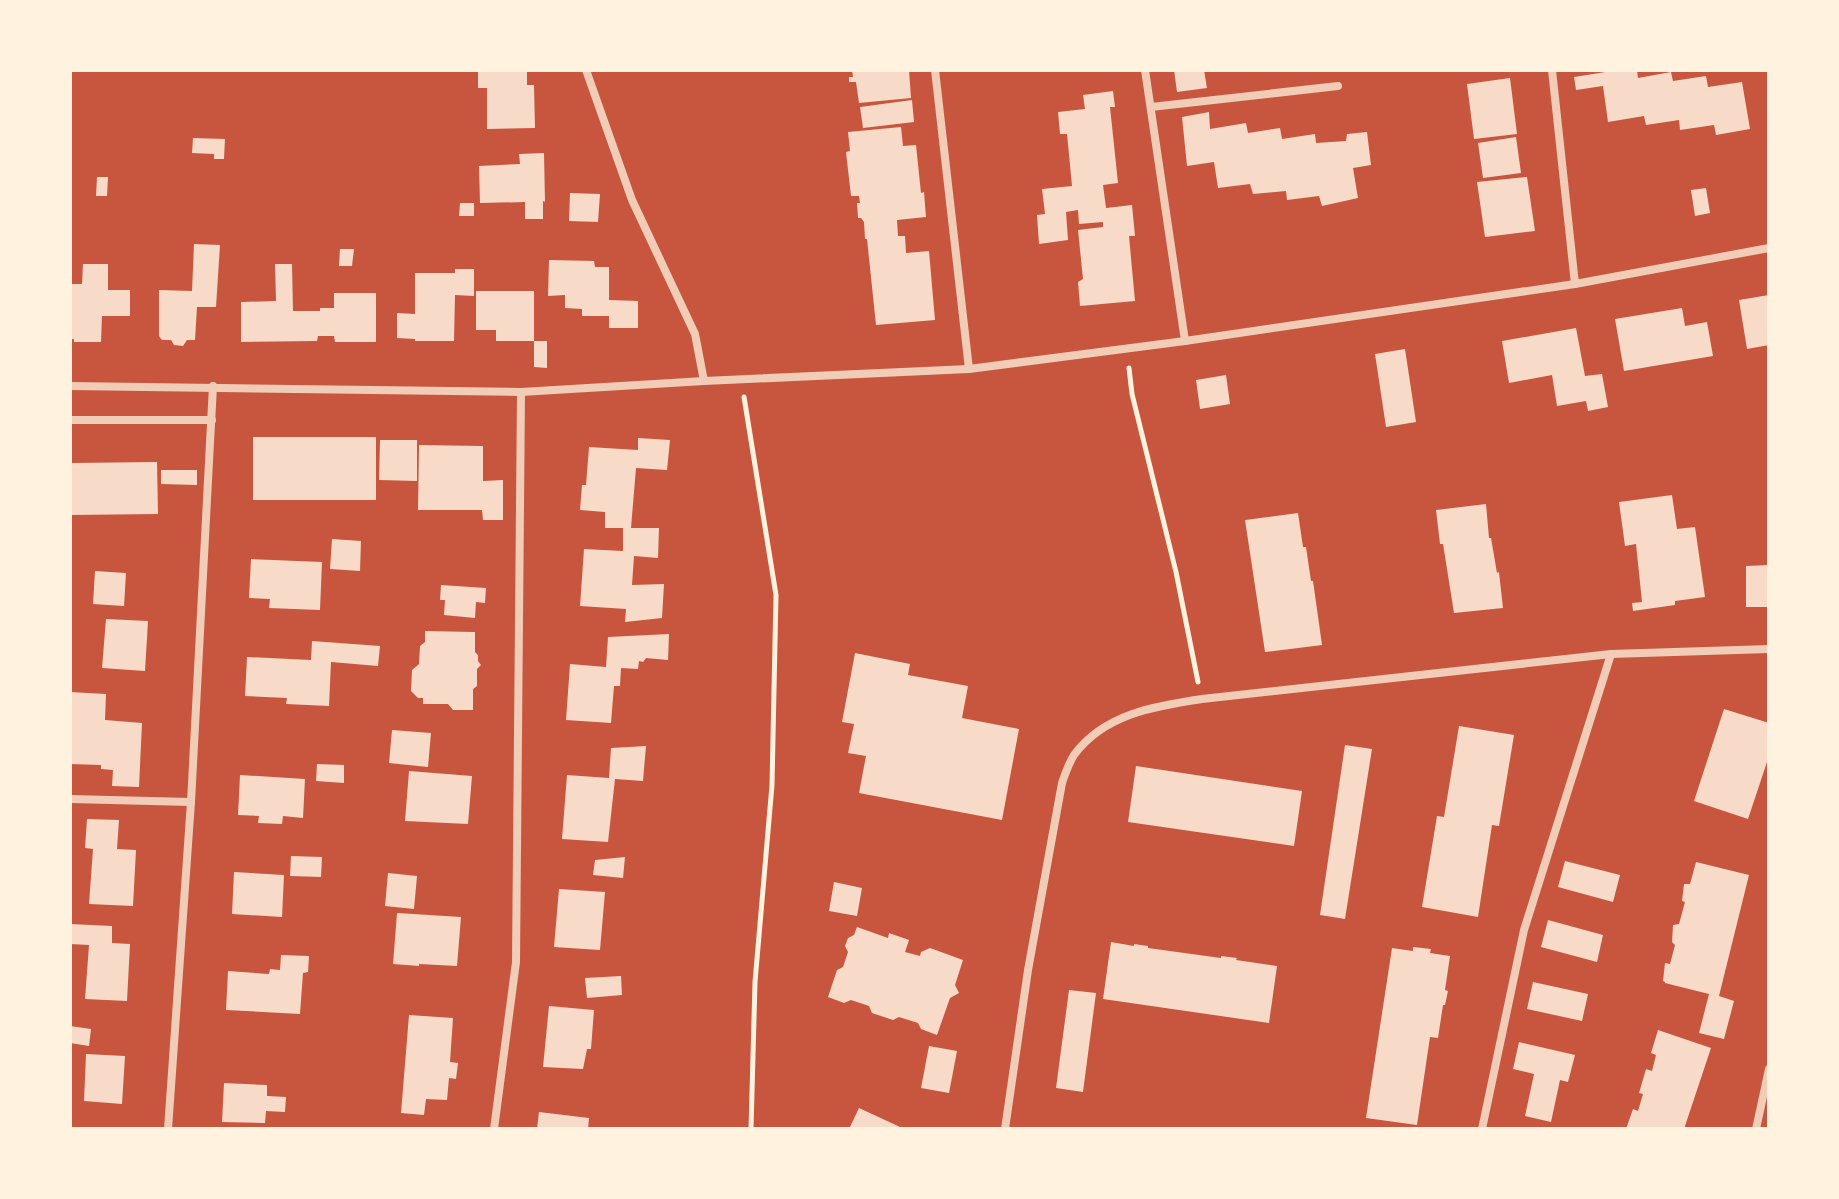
<svg xmlns="http://www.w3.org/2000/svg" width="1839" height="1199" font-family="Lato,sans-serif">
  <rect width="100%" height="100%" fill="#c8553d"/>
  <!-- building -->
  <g fill="#f7dbc8">
    <path d="M478,70L527,71V85H534L535,128L487,129V88H478Z"/>
    <path d="M852,70H909L911,98L859,103L856,82H849V77H853Z"/>
    <path d="M1174,70H1204L1207,88L1177,92Z"/>
    <path d="M1618,70H1637L1638,78L1671,72L1673,81L1706,76L1708,87L1742,82L1750,129L1716,135L1714,125L1680,130L1679,120L1646,125L1644,116L1608,122L1603,86L1576,90L1574,77Z"/>
    <path d="M1510,78L1517,134L1474,139L1467,84Z"/>
    <path d="M1113,91L1115,107H1110L1118,183L1103,185L1106,208L1132,205L1135,236H1129L1135,301L1080,306L1078,282L1083,279L1078,230L1103,227V222L1079,224L1078,210L1066,212L1068,240L1039,244L1037,215L1045,214L1042,189L1072,186L1067,134H1060L1058,112L1085,109L1083,95Z"/>
    <path d="M912,100L914,122L863,128L860,107Z"/>
    <path d="M1209,112L1210,129L1246,123L1248,133L1280,128L1282,139L1315,134L1316,143L1346,141L1347,134L1367,132L1371,165L1353,168L1358,198L1322,206L1319,196L1287,200L1286,191L1253,194L1250,184L1218,188L1214,162L1187,166L1182,117Z"/>
    <path d="M901,127L903,146L916,145L921,193L924,192L926,217L897,220L898,236H905L906,253L929,251L935,320L876,325L867,239H865L864,222L861,218H858L857,203H860L859,196H851L846,152L850,151L848,132Z"/>
    <path d="M1516,137L1521,173L1483,178L1478,143Z"/>
    <path d="M193,138L225,139L224,159H214V154L192,153Z"/>
    <path d="M544,153L545,202L543,201V219H525V202L480,203L479,166L520,164L519,154Z"/>
    <path d="M97,177H108L107,196H96Z"/>
    <path d="M1527,177L1535,231L1485,237L1477,182Z"/>
    <path d="M1706,188L1710,213L1695,216L1691,190Z"/>
    <path d="M570,193L600,194L598,222L569,221Z"/>
    <path d="M460,203H474V216H459Z"/>
    <path d="M194,244L220,245L216,307H197L195,340H187L183,346L174,345L171,340H162L159,336V290L192,291Z"/>
    <path d="M340,249H354L352,266H339Z"/>
    <path d="M549,260L594,261L595,267H609V300L638,301V328H609V316H582V309L565,308V295L548,296Z"/>
    <path d="M83,264H108V290H130V316H102L101,342H74V339H70V284H82Z"/>
    <path d="M275,264H292L293,311H320V308H334V293H376V342H335L334,336H318L317,341L241,342V302L276,301Z"/>
    <path d="M455,269H474V296L455,295L454,341H415V339L397,338V313L415,314V273H455Z"/>
    <path d="M476,291H534V341H496V330H476Z"/>
    <path d="M1769,295V345L1747,349L1739,300Z"/>
    <path d="M1682,308L1685,326L1707,322L1713,356L1624,371L1615,319Z"/>
    <path d="M1576,328L1585,376L1602,374L1608,407L1588,411L1586,401L1557,406L1552,375L1509,383L1502,341Z"/>
    <path d="M534,341H547V368L534,367Z"/>
    <path d="M1405,349L1416,422L1386,427L1375,354Z"/>
    <path d="M1226,375L1230,404L1200,409L1196,380Z"/>
    <rect x="253" y="437" width="123" height="63"/>
    <path d="M638,438L670,440L667,470L636,468L631,528H659L658,558L634,556L632,585L664,584L662,618L625,622L626,609L580,606L584,549L623,551V528H605V512L580,510L582,485H586L589,447L638,450Z"/>
    <path d="M380,440H417V481L379,480Z"/>
    <path d="M419,445L483,446V481L503,480V520H483L482,510H418Z"/>
    <path d="M157,462L158,514L70,515V463Z"/>
    <path d="M161,470H197V485L161,484Z"/>
    <path d="M1672,495L1677,529L1695,527L1705,597L1675,601V605L1633,611L1632,603L1642,602L1636,544L1625,546L1619,502Z"/>
    <path d="M1486,504L1489,538H1491L1497,573L1499,572L1503,608L1454,613L1443,544H1440L1436,510Z"/>
    <path d="M1298,513L1303,547H1306L1311,581H1313L1322,645L1265,652L1245,520Z"/>
    <path d="M332,539L361,541L360,571L330,569Z"/>
    <path d="M251,559L322,562L320,610L269,608L270,599L249,598Z"/>
    <path d="M1769,565V607H1746V566Z"/>
    <path d="M95,571L126,573L124,606L93,604Z"/>
    <path d="M441,585L486,588L485,603L476,602L475,618L444,615L445,600H440Z"/>
    <path d="M106,619L148,621L145,671L102,668Z"/>
    <path d="M425,631L475,632V652L478,655V661L481,665L477,669V686L473,689V710H453L448,704H423V698H418L411,691L412,670L419,664L420,646L425,642Z"/>
    <path d="M669,634L668,660L646,658L643,662L639,661L638,669L621,668L620,686H614L611,723L566,720L570,664L606,667L608,637Z"/>
    <path d="M312,641L380,646L378,666L331,662L329,706L286,704L287,698L245,696L247,657L311,660Z"/>
    <path d="M855,653L910,664L908,675L968,686L962,718L1019,729L1002,820L859,793L866,756L848,753L854,724L842,722Z"/>
    <path d="M70,692L106,694L105,720L142,723L139,787L112,786L113,770L101,769V765L70,764Z"/>
    <path d="M1724,709L1769,723V756L1748,819L1694,801Z"/>
    <path d="M1459,726L1514,735L1499,826L1492,825L1478,917L1422,907L1437,816L1444,817Z"/>
    <path d="M392,730L431,733L428,767L389,763Z"/>
    <path d="M1345,745L1372,749L1345,919L1320,915Z"/>
    <path d="M646,746L643,781L615,779L608,842L562,839L567,775L609,778L611,748Z"/>
    <path d="M317,764L344,765V783L316,781Z"/>
    <path d="M1136,766L1302,791L1294,846L1128,822Z"/>
    <path d="M409,771L472,776L468,824L405,821Z"/>
    <path d="M240,775L305,779L303,818L283,816L282,824L258,823L259,816L238,815Z"/>
    <path d="M87,819L119,820L117,849L136,850L133,906L89,904L93,849L85,848Z"/>
    <path d="M291,856L322,857L321,877L290,876Z"/>
    <path d="M625,857L623,878L593,875L595,860Z"/>
    <path d="M1565,861L1620,875L1613,902L1558,887Z"/>
    <path d="M1696,862L1749,875L1719,996L1734,1001L1724,1039L1699,1033L1709,994L1665,983V982L1663,981L1665,963L1670,964L1675,945L1672,942L1673,925L1679,924L1685,902L1682,901L1684,884H1690Z"/>
    <path d="M234,872L284,875L282,917L232,914Z"/>
    <path d="M388,873L417,876L414,909L385,906Z"/>
    <path d="M834,882L862,888L857,916L829,911Z"/>
    <path d="M559,889L605,892L600,950L554,947Z"/>
    <path d="M397,913L461,917L457,966L419,964V966L393,964Z"/>
    <path d="M1548,920L1603,935L1597,962L1541,947Z"/>
    <path d="M70,924L112,926V943L130,944L127,1001L85,999L89,945L70,944Z"/>
    <path d="M857,927L888,938L889,933L909,940L905,952L920,956L921,952L930,948L963,960L955,985L959,993L950,998L937,1035L921,1029L918,1023L899,1017L893,1020L872,1013L869,1006L851,1000L844,1003L828,997L837,970L843,967L848,952L845,946L848,938L854,935Z"/>
    <path d="M1111,942L1134,946V944L1148,946V948L1221,958V956L1237,958L1236,960L1277,966L1269,1023L1103,999Z"/>
    <path d="M1413,947L1431,949L1430,953L1450,956L1445,990L1448,991L1445,1005H1443L1438,1038L1430,1037L1417,1125L1366,1118L1392,948L1413,951Z"/>
    <path d="M281,955L309,956L308,972L303,973L300,1014L226,1010L228,971L269,974L270,969L280,970Z"/>
    <path d="M621,976L622,995L587,998L585,978Z"/>
    <path d="M1533,982L1588,994L1582,1021L1527,1009Z"/>
    <path d="M1069,990L1096,993L1083,1092L1056,1088Z"/>
    <path d="M549,1006L594,1010L591,1049H587L583,1069L543,1067Z"/>
    <path d="M409,1015L453,1018L450,1062L458,1063L456,1079L449,1078L447,1100L426,1099L424,1115L401,1113Z"/>
    <path d="M70,1026L91,1029L89,1046L70,1043Z"/>
    <path d="M1658,1030L1711,1048L1684,1129H1626L1633,1109L1638,1111L1643,1094L1639,1093L1646,1069L1652,1071L1656,1055L1651,1053Z"/>
    <path d="M1519,1042L1575,1055L1568,1082L1560,1080L1551,1122L1525,1116L1534,1074L1513,1069Z"/>
    <path d="M929,1046L957,1051L949,1093L921,1088Z"/>
    <path d="M86,1054L125,1056L122,1104L84,1101Z"/>
    <path d="M224,1083L267,1085V1096L286,1097L285,1112L266,1111L265,1123L222,1122Z"/>
    <path d="M859,1108L898,1126L903,1129H849Z"/>
    <path d="M539,1112L589,1118L588,1129H537Z"/>
  </g>
  <g fill="none" stroke-linecap="round" stroke-linejoin="round">
    <!-- path -->
    <g stroke="#fff3e0" stroke-width="5">
      <path d="M1129,368L1132,394L1176,572L1198,682"/>
      <path d="M744,397L776,595L772,785L755,982L751,1129"/>
    </g>
    <!-- minor -->
    <g stroke="#f1ccb7" stroke-width="8">
      <path d="M586,70L632,200L695,334L704,381"/>
      <path d="M935,70L969,369"/>
      <path d="M1145,70L1185,341"/>
      <path d="M1552,70L1575,284"/>
      <path d="M1151,107L1338,86"/>
      <path d="M70,386L521,392L704,381L969,369L1185,341L1575,284L1769,248"/>
      <path d="M70,420H212"/>
      <path d="M70,799L191,802"/>
      <path d="M168,1129L191,802L213,386"/>
      <path d="M494,1129L516,962L521,392"/>
      <path d="M1005,1129L1028,970L1062,783C1065,774 1069,763 1074,755C1104,714 1155,706 1202,699L1611,654L1769,649"/>
      <path d="M1482,1129L1524,930L1611,654"/>
      <path d="M1756,1129L1769,1069"/>
    </g>
  </g>
  <!-- border -->
  <rect width="1839" height="1199" fill="none" stroke="#fff3e0" stroke-width="144"/>
</svg>
